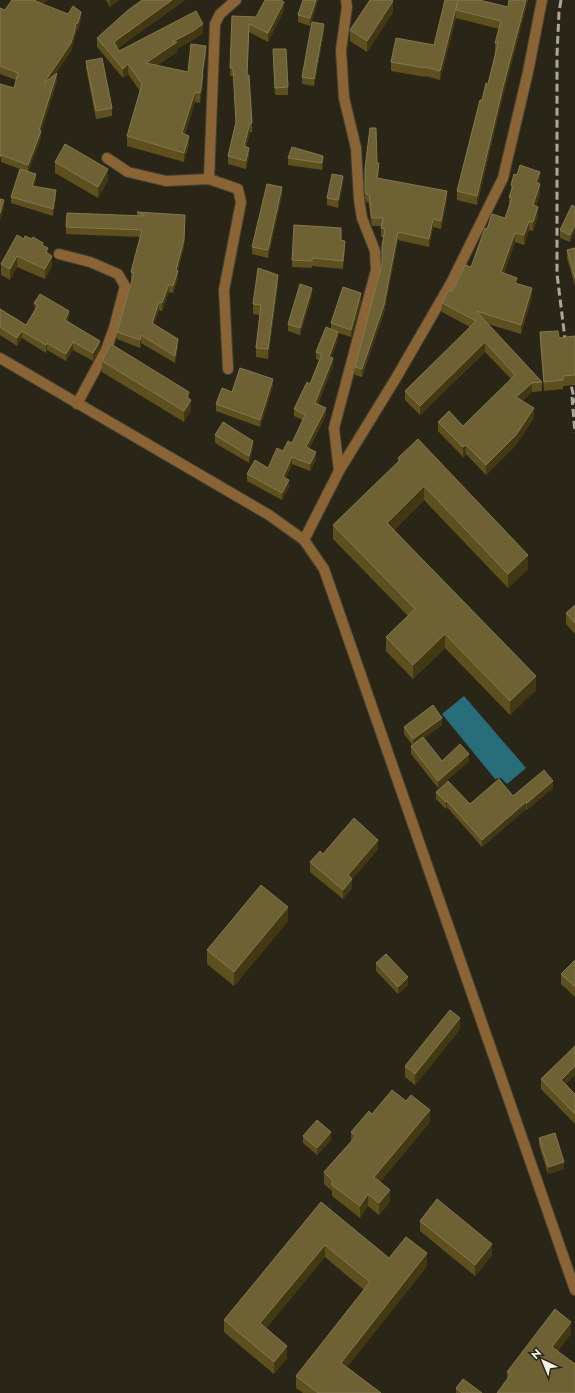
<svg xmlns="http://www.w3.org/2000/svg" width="575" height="1393" font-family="Jost,sans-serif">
  <rect width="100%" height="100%" fill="#2a2617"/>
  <!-- water -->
  <path fill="#276e7a" d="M464,696L526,768L507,784L501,778L495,779L442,714Z"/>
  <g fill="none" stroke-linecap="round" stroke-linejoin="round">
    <!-- minor casing -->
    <g stroke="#464334" stroke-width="12">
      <g id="minor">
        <path d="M107,158L128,172L166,181L209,179L238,189L241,202L224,290L228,369"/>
        <path d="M209,179L215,24L220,14L236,0"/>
        <path d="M59,254L90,262L118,274L125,286L114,328L106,350L77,404"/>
        <path d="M0,358L269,515L304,540L324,569L575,1290"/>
        <path d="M339,471L334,428L376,270L375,251L362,218L359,199L356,148L344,98L341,50L347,7L346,0"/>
        <path d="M304,540L339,471L396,378L451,283L503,178L528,72L542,0"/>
      </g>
    </g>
    <!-- minor -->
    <use href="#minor" stroke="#8a6434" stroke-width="10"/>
    <!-- rail -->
    <g stroke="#aba79c" stroke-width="3" stroke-dasharray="8 4" stroke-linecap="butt">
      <path d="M561,0L559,12L557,55V274L566,347"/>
      <path d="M569,375L575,403"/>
      <path d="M572,397L575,433"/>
    </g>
  </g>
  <!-- wall -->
  <g fill="#5d501e">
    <path d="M12,0H48L42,4L81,19L78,30L76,31V34L71,51L54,75L57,81L41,132V138L28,172L36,180L34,186L56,196L53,216L11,203V197L20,169L1,162L0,84L14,88L16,80L0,74V8L5,10Z"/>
    <path d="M106,0H119L110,7Z"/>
    <path d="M142,0H185L118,48L119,51L203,33L193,40L177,49V52L156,66L188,72L206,55L203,75V85L200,103L195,102L185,134L189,145L184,162L127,146V136L140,91L128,74L123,78L97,47V38Z"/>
    <path d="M303,0H318L310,26L298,22V15Z"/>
    <path d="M458,0H482L481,1L508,7L509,0H528L503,96L477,205L457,200V191L482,100L488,84L496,52H495V43L499,29L456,18L440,80L425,76V77L391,71V62L434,45Z"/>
    <path d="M284,10L268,42L249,32L247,76L252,123V132H250L246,147L249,156L246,169L228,164V156L236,124L233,76H230L232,16L256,17Z"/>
    <path d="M393,12L367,52L350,41V30Z"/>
    <path d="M324,32L314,86L302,84V77Z"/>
    <path d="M273,56L288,87V95H275Z"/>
    <path d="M86,61L112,108V116L96,119L86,68Z"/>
    <path d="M323,156V164L322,170L288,165V158Z"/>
    <path d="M55,162L108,180L98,198L55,173Z"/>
    <path d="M377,163L379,171L378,178L447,200L441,229L433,227L429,247L398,240L384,313L362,377L355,375V367L382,264L383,237H381V226H372L371,222L369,203L366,202L365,198V168Z"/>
    <path d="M540,181L539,183L540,193L536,206L538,216L533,231L529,230L524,245L515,242L504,273L517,283L532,297L521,334L488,324L542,382V391L532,392L522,401L534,418L516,445L486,475L466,454L463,457L438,431V422L463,426L511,379L485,352L420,415L405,400V391L470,327L442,312V303L452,292L471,267L487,229L505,218L509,206V197L511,191V185Z"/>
    <path d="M343,184L338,208L327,205V198Z"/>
    <path d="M282,195L268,258L252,254V247Z"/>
    <path d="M572,205L570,242L560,238V230Z"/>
    <path d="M137,212L185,222L184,247L178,270V278L173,293L169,292L162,311L159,310L154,324L178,346L175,363L141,343L140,348L117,339V332L132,280H131V272L140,237L66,234V227L137,216Z"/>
    <path d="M24,239L43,246L48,253L52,266L45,279L17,267L10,280L1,275V264Z"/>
    <path d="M341,240L345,248L343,269L312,266V268L292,267V260Z"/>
    <path d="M575,248V286L567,258V250Z"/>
    <path d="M278,284L268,359L256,357V348L260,315L253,314V304Z"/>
    <path d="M312,295L300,335L288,331V324Z"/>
    <path d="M361,301L351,337L338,333V339L331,358L333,365L318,404L326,415L309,449L316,459L310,471L292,464L286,478L289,487L282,500L247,481V474L268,468L283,451L292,443L303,420L294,416V409L310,384L319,360L316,359V352L331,329V323Z"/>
    <path d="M34,303L69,318L67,321L100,348L93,361L73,350L66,361L47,350L46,353L22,338L17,346L0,335V309L26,325L35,310Z"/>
    <path d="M540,332L559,338L575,336V385L563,386V389L544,391L540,342Z"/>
    <path d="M102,361L189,398L191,410L184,422L102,372Z"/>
    <path d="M273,386L260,427L216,411V404L232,392Z"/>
    <path d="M215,435L253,448L249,463L215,443Z"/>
    <path d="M398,458L528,569L508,588L424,500L394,530L536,690L510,715L445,648L413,679L386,651V637L408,616L333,539V525L398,462Z"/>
    <path d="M575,605V634L566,624V613Z"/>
    <path d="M442,725L424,738L442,761H469L438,788L411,754V746H413L404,734V727Z"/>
    <path d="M553,788L527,810L526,809L482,847L447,807L446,809L436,799V792L470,804Z"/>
    <path d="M378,849L352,879V888L343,899L310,872V862L323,854Z"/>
    <path d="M288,921L234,986L207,964V950Z"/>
    <path d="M575,960V997L561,984V974Z"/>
    <path d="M376,963L408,985L398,994L376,971Z"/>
    <path d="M460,1029L415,1085L405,1077V1066Z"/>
    <path d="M541,1079L566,1084L575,1094V1124L541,1089Z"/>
    <path d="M372,1114L430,1122L380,1182L390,1202L379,1215L368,1206L360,1218L332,1196V1191L324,1184V1172L351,1142V1132Z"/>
    <path d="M303,1136L331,1140L317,1155L303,1143Z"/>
    <path d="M539,1138L564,1169L548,1174L539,1145Z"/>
    <path d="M321,1202L389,1258L427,1266L347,1367L381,1393H303L296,1388V1376L364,1290L325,1257L266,1328L287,1358L274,1374L224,1332V1320Z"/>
    <path d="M420,1221L492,1255L475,1276L420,1231Z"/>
    <path d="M571,1334L558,1351L507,1379V1372Z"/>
    <path d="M456,1388L482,1393H456Z"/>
  </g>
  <!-- shaded-wall -->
  <g fill="#423812">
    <path d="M36,0H48L35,8V1Z"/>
    <path d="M110,0H119L110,7Z"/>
    <path d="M172,0H185L114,51V42Z"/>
    <path d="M316,0H318L310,26V18Z"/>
    <path d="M526,0H528L503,96L477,205V196L503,87Z"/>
    <path d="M393,1V12L367,52V41Z"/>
    <path d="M284,2V10L268,42V33Z"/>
    <path d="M456,10V18L440,80V71Z"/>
    <path d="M81,12V19L78,30L76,31V34L71,51L44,91V83L75,24Z"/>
    <path d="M203,24V33L193,40L177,49V52L146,73V63L172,42Z"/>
    <path d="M324,24V32L314,86V79Z"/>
    <path d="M206,46V55L203,77V75V85L200,103V93Z"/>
    <path d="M128,64V74L123,78V69Z"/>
    <path d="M57,73V81L41,132V138L28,173V165Z"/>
    <path d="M195,92V102L182,143V133Z"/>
    <path d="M250,123V132L244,155V146Z"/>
    <path d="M189,136V145L184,162V153Z"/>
    <path d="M249,148V156L246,169V161Z"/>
    <path d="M323,156V164L322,170V163Z"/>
    <path d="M379,163V171L377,186V178Z"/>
    <path d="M108,169V180L98,198V187Z"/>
    <path d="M540,172V181L536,192V182Z"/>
    <path d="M36,174V180L32,192V186Z"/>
    <path d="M343,176V184L338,208V200Z"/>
    <path d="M540,184V193L533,214V205Z"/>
    <path d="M282,187V195L268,258V250Z"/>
    <path d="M56,190V196L53,216V209Z"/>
    <path d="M447,191V200L441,229V221Z"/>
    <path d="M4,200V208L0,221V213Z"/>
    <path d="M538,207V216L533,231V222Z"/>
    <path d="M185,215L184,247L176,277V270Z"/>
    <path d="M433,219V227L429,247V239Z"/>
    <path d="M529,221V230L524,245V235Z"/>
    <path d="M575,225V232L570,242V235Z"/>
    <path d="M398,232V240L384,313L362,377V369Z"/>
    <path d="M515,233V242L501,281V272Z"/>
    <path d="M345,241V248L343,269V261Z"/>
    <path d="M17,256V267L10,280V269Z"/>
    <path d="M52,256V266L45,279V269Z"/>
    <path d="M178,271V278L173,293V286Z"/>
    <path d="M278,275V284L268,359V349Z"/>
    <path d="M169,284V292L162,311V303Z"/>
    <path d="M312,288V295L300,335V328Z"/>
    <path d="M532,288V297L521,334V325Z"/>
    <path d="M361,293V301L351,337V330Z"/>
    <path d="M159,302V310L152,330V323Z"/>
    <path d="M69,311V318L65,327V320Z"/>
    <path d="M22,331V338L17,346V338Z"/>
    <path d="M338,332V339L329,364V357Z"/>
    <path d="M141,335V343L140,348V340Z"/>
    <path d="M178,339V346L175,363V356Z"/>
    <path d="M100,341V348L93,361V353Z"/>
    <path d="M73,342V350L66,361V354Z"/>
    <path d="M485,342V352L420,415V406Z"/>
    <path d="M47,343V350L46,353V345Z"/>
    <path d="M333,358V365L315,410V403Z"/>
    <path d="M273,379V386L260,427V420Z"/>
    <path d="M532,383V392L516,407V397Z"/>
    <path d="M189,392V403L191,400V410L184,422V411L187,397Z"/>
    <path d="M326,408V415L306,454V447Z"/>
    <path d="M534,408V418L516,445L486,475V465Z"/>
    <path d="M253,441V448L249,463V456Z"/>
    <path d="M466,445V454L463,457V447Z"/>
    <path d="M316,452V459L310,471V464Z"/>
    <path d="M292,457V464L283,484V477Z"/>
    <path d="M289,480V487L282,500V493Z"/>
    <path d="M424,486V500L387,537V523Z"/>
    <path d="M528,555V569L508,588V574Z"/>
    <path d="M445,634V648L413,679V665Z"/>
    <path d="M536,676V690L510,715V701Z"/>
    <path d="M442,718V725L413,746V739Z"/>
    <path d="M469,754V761L438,788V781Z"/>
    <path d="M553,781V788L527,810V803Z"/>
    <path d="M447,801V807L446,809V802Z"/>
    <path d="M526,802V809L482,847V840Z"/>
    <path d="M378,840V849L352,879V888L343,899V890L348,875Z"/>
    <path d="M288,907V921L234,986V972Z"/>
    <path d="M408,977V985L398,994V987Z"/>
    <path d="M460,1018V1029L415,1085V1074Z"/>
    <path d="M575,1066V1075L561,1089V1080Z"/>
    <path d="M430,1110V1122L374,1189V1177Z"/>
    <path d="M331,1132V1140L317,1155V1148Z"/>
    <path d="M564,1162V1169L548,1174V1167Z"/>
    <path d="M390,1190V1202L379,1215V1203Z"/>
    <path d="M368,1194V1206L360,1218V1206Z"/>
    <path d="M492,1244V1255L475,1276V1265Z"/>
    <path d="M325,1245V1257L260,1336V1323Z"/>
    <path d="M427,1253V1266L341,1375V1363Z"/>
    <path d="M571,1322V1334L552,1359V1347Z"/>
    <path d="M287,1346V1358L274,1374V1362Z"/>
  </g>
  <!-- building -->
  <g fill="#6e6234" stroke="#837850">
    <path d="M12,0H36L35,1L68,14L73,6L81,12L78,23L75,24L76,26L71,43L44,83L57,73L39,130L41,131L28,165L1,155L0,157V84L14,88L18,73L0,66V8L5,10Z"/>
    <path d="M142,0H172L114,42L119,51L196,11L203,24L193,31L172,42H177L146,63L188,72L191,44L206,46L202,75H203L200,93L195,92L182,133L189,136L184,153L127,136L142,84L128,64L123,69L97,38L127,11Z"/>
    <path d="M265,0H281L284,2L268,33L249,24L247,76L249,75L252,123H250L244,146L249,148L246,161L228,156L236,122L233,68H230L232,16L256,17Z"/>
    <path d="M303,0H316L310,18L298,15Z"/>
    <path d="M370,0H391L393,1L367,41L350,30Z"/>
    <path d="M445,0H458L440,71L425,67V68L391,62L396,38L434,45Z"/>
    <path d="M458,0H479L508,7L509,0H526L503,87L477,196L457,191L480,100H482L486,83L488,84L498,43H495L501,21L456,10Z"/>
    <path d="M312,22L324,24L314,79L302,77Z"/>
    <path d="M273,49H286L288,87L275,88Z"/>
    <path d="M102,58L112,108L96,111L86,61Z"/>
    <path d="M370,128H376L377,163H379L377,178L447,191L441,221L433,219L429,239L398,232L384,305L362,369L355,367L382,264V246L385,229L381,228L383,218H372L371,214L369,195L366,194L365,190V168Z"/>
    <path d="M65,144L108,169L98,187L55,162Z"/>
    <path d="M292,147L323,156L322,163L288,158Z"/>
    <path d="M520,165L540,172L536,182L540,184L533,205L538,207L533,222L529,221L524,235L515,233L501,272L517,278L515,283L532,288L521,325L476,311L542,382L532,383L516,397L534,408L516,435L486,465L466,445L463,447L438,422L449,411L463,426L515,375L485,342L420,406L405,391L476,321L442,303L449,290L452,292L465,265L471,267L485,228L487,229L492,214L505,218L512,198L509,197L513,186L511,185L514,174L517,175Z"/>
    <path d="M20,169L36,174L32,186L56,190L53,209L11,197Z"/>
    <path d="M332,174L343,176L338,200L327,198Z"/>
    <path d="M267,184L282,187L268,250L252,247Z"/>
    <path d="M0,199L4,200L0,213Z"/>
    <path d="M572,205L575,207V225L570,235L560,230Z"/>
    <path d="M137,212L185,215L184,240L176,270L178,271L173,286L169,284L162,303L159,302L152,323L178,339L175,356L141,335L140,340L117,332L134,273L131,272L142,230L66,227L67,213L145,216Z"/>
    <path d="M294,225L341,228V240L345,241L343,261L312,258V261L292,260Z"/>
    <path d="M17,235L24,239L25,236L32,239L33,237L43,243L42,245L48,248L46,252L52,256L45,269L17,256L10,269L1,264Z"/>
    <path d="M575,248V278L567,250Z"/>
    <path d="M258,268L278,275L268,349L256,348L261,305L253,304Z"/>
    <path d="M300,284L312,288L300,328L288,324Z"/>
    <path d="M343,287L361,293L351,330L331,323Z"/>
    <path d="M40,294L69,311L65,320L100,341L93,353L73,342L66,354L47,343L46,345L22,331L17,338L0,327V309L26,325L38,305L34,303Z"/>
    <path d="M326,327L338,332L329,357L333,358L315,403L326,408L306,447L316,452L310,464L292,457L283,477L289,480L282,493L247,474L255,460L268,468L277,448L283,451L288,441L292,443L305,415L294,409L307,382L310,384L322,354L316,352Z"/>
    <path d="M558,331L559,338L575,336V375L563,376V380L544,382L540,332Z"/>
    <path d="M111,344L189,392L187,397L191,400L184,411L102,361Z"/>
    <path d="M240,368L273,379L260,420L216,404L222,388L232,392Z"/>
    <path d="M223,422L253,441L249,456L215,435Z"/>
    <path d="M418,439L528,555L508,574L424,486L387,523L536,676L510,701L445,634L413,665L386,637L415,609L333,525L400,460L398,458Z"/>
    <path d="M575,605V623L566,613Z"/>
    <path d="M433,705L442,718L413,739L404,727Z"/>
    <path d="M423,737L442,761L460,744L469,754L438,781L411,746Z"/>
    <path d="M544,770L553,781L527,803L526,802L482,840L447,801L446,802L436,792L448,781L470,804L499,779L513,796Z"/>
    <path d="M354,818L378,840L348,875L352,879L343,890L310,862L320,851L323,854Z"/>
    <path d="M261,885L288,907L234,972L207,950Z"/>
    <path d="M386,954L408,977L398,987L376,963Z"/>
    <path d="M575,960V987L561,974Z"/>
    <path d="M450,1010L460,1018L415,1074L405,1066Z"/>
    <path d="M575,1046V1066L561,1080L575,1094V1114L541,1079Z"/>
    <path d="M392,1090L406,1101L411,1095L430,1110L374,1177L390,1190L379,1203L368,1194L360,1206L332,1185V1180L324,1172L356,1136L351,1132L369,1111L372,1114Z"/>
    <path d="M317,1120L331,1132L317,1148L303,1136Z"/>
    <path d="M555,1133L564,1162L548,1167L539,1138Z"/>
    <path d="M437,1199L492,1244L475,1265L420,1221Z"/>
    <path d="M321,1202L389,1258L406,1237L427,1253L341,1363L381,1393H318L296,1376L370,1282L325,1245L260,1323L287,1346L274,1362L224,1320Z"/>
    <path d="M555,1309L571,1322L552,1347L575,1364V1393H497L511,1374L507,1372Z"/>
    <path d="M463,1379L482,1393H462L456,1388Z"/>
  </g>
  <!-- north arrow -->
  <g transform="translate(543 1361) rotate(316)" stroke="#2a2617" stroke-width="3" paint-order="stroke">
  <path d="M0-3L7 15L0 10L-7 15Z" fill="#f5f2e9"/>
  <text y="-6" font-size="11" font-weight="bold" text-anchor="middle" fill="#f5f2e9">N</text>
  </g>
</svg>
